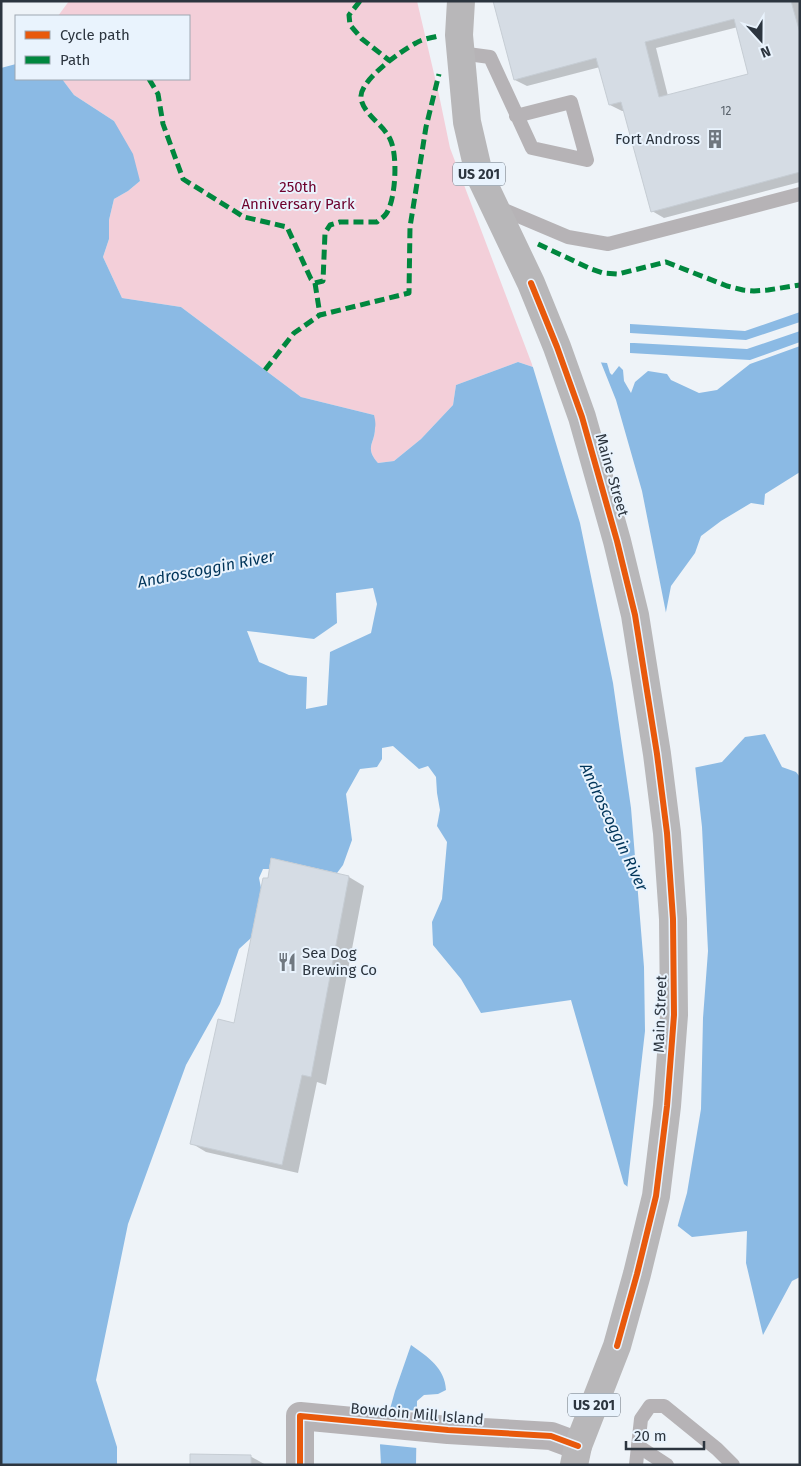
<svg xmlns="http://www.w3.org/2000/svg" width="801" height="1466" font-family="'Fira Sans',sans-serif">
  <rect width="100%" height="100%" fill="#eef3f8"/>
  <!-- green -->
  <path fill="#f3cfd9" d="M69,1H417L439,95L450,148L533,367L518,362L456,385L453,405L421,439L394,461L378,463C364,447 375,444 375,428C375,424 374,419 374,415L301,397L181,307L122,298L103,257L109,239V220L114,199L128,191L140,181L114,121L74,95L62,79H189V16H58Z"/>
  <!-- water -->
  <g fill="#8bbae4" fill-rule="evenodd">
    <path d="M16,64V79H62L74,95L114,121L133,154L140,181L128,191L114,199L109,220V239L103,257L122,298L181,307L301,397L374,415C375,419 376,424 375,428C375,444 364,447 378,463L394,461L421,439L453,405L456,385L518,362L533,367L555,379L596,362L607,363L610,373L612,375L619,366L623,370L624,381L631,393L635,382L648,371L667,374L671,380L699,393L717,390L750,364L800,346V472L765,494L764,505L751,503L721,521L701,536L695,553L671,586L659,648L651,698L672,759L693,768L722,762L745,737L765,734L782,767L796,772L800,777V1277L792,1281L763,1335L746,1263L747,1231L692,1237L624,1184L571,1000L481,1013L461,979L433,945L432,922L442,899L447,842L437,826L440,810L437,793L436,777L428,766L419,769L393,746L382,748V759L377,767L360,769L346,794L352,840L343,865L337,873L271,858L269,869H263L259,878L261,888L251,938L239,949L220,1004L186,1065L128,1224L96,1380L117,1447V1465H1V68ZM373,588L377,604L371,633L330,652L327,705L306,709L307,677L289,675L259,662L247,631L314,639L337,623L336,593Z"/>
    <path d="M800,312V322L746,340L630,333V324L745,331Z"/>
    <path d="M800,331V342L750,360L630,353V343H634L747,349Z"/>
    <path d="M411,1345C428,1357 445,1368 446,1390L438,1394L424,1395L417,1401L416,1465H381L380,1445L395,1391Z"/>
  </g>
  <!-- pier -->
  <g fill="#eef3f8">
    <path d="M595,360H600L616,400L642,491L667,618L654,698L655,732L673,757L693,766L695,765L702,827L708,951L703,1018L701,1109L687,1193L677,1228L627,1190L645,1031L644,967L631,808L613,683L580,523L532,364L556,376Z"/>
    <path d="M387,1408L419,1411L417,1448L378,1444Z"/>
  </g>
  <!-- shadow -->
  <g fill="#0003" fill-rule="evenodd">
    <path d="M494,1H800V182L664,218L652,211L625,111H622L610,105L600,67L527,86L515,80ZM738,27L750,74L668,96L656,48Z"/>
    <path d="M272,860L349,877L364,886L326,1085L317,1082L298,1173L206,1152L191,1143L235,1025L269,879Z"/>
    <path d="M250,1456L266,1465H191Z"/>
  </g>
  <!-- building -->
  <g fill="#d5dce4" stroke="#c6cdd4" fill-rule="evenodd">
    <path d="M493,1H791L800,33V172L651,212L621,102L609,105L596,58L514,80ZM734,19L748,74L659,97L645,42Z"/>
    <path d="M271,858L349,876L311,1077L302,1075L282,1165L190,1144L218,1019L234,1023L263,878H268Z"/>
    <path d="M190,1454L251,1455V1465H190Z"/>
  </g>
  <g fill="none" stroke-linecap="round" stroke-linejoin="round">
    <!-- lane -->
    <g stroke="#b6b3b6" stroke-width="14">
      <path d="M460,53L490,57L532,148L587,160L571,102L516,116"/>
      <path d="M497,207L568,237L608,244L728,213L800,194"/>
      <path d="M638,1446L667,1465"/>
      <path d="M636,1465L641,1419L650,1406H664L717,1449L733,1465"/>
    </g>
    <!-- street -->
    <path stroke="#b6b3b6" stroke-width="28" d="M300,1465V1416L448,1430L551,1436L578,1446"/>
    <!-- primary -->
    <path stroke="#b8b7b9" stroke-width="28" d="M461,1L459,35L467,122L479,174L531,283L557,347L582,417L617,541L635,615L657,754L667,833L673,919L674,1015L667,1106L656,1196L637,1274L617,1346L578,1446L574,1465"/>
    <!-- quiet -->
    <g stroke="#00873e" stroke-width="5" stroke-dasharray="10 5" stroke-linecap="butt">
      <path d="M360,1L349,15L350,25L362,39L390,61"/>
      <path d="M149,79L158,94L163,124L183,179L244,217L287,227L311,279L315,283L323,281L325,233L330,225L340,222H377C380,219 384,217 386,214C396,200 398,154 390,139C383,124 365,116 361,99C358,81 401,51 416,43C422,39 431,38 438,36"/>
      <path d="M538,244L591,269L603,273L618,274L666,262L727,286L743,290L754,291L768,290L800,285"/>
      <path d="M315,283L320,315"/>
      <path d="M265,370L294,333L320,315L409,293L410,227L426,127L439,74"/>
    </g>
    <!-- cycleway casing -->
    <g stroke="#e9f3fd" stroke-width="9">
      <g id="cycleway">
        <path d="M531,283L557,347L582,417L617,541L635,615L657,754L667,833L673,919L674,1015L667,1106L656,1196L637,1274L617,1346"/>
        <path d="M300,1465V1416L448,1430L551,1436L578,1446"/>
      </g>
    </g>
    <!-- cycleway -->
    <use href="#cycleway" stroke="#e8590c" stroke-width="6"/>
  </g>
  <!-- icons -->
  <defs>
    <g id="building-bare" transform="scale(1.5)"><path d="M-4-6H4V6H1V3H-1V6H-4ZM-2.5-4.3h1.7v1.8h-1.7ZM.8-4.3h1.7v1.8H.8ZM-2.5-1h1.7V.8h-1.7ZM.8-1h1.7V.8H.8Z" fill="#707880" stroke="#e9f3fd" stroke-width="2.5" paint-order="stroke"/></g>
    <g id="restaurant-bare" transform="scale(1.5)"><path d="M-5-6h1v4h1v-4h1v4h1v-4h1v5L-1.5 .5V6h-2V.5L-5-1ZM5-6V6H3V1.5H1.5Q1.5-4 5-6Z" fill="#707880" stroke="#e9f3fd" stroke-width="2.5" paint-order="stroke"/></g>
  </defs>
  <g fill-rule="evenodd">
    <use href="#building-bare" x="715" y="139"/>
    <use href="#restaurant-bare" x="287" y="962"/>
  </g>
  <g text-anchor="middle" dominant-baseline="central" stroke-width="4" stroke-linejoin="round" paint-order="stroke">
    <!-- number labels -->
    <g font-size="12" fill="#59626b">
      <text x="726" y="111">12</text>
    </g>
    <!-- shield labels -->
    <g fill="#e9f3fd" stroke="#656e78" stroke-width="1">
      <rect x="453" y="162.5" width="52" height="23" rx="4"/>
      <rect x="568" y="1393.5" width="52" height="23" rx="4"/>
    </g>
    <g font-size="14" font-weight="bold" fill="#2c353f">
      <text x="479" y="174">US 201</text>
      <text x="594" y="1405">US 201</text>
    </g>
    <!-- poi labels -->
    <g font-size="15" fill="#2c353f" stroke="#e9f3fd" text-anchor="end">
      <text x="700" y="139">Fort Andross</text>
      <text x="302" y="953" text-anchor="start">Sea Dog<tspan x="302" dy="17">Brewing Co</tspan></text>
    </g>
    <!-- park labels -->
    <g font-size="15" fill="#6d002c" stroke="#e9f3fd">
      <text x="298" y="187">250th<tspan x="298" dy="17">Anniversary Park</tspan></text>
    </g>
    <!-- street labels -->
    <g font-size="15" fill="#2c353f" stroke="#e9f3fd">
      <text transform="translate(612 475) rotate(74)">Maine Street</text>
      <text transform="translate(660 1014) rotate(-88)">Main Street</text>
      <text transform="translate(417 1414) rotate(5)">Bowdoin Mill Island</text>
    </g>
    <!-- water labels -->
    <g font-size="16" font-style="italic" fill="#01355a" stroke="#e9f3fd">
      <text transform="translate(206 569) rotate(-11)">Androscoggin River</text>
      <text transform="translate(614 827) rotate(65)">Androscoggin River</text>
    </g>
  </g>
  <!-- border -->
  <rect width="801" height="1466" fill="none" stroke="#2c353f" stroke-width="5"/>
  <!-- legend -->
  <rect x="15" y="15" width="175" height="65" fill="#e9f3fd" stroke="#9da7b1"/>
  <rect x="25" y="31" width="25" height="8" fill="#e8590c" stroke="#9da7b1"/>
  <text x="60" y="40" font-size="15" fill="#2c353f">Cycle path</text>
  <rect x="25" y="56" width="25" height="8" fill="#00873e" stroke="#9da7b1"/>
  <text x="60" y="65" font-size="15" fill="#2c353f">Path</text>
  <!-- north arrow -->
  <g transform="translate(761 40) rotate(159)" stroke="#e9f3fd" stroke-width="4" paint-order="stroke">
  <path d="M0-4L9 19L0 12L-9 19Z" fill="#2c353f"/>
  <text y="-8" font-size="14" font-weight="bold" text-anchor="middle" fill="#2c353f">N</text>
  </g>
  <!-- scale -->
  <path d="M626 1441v8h78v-8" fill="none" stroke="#2c353f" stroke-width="2.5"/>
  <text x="634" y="1441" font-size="15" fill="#2c353f" stroke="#e9f3fd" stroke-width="4" paint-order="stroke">20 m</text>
</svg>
